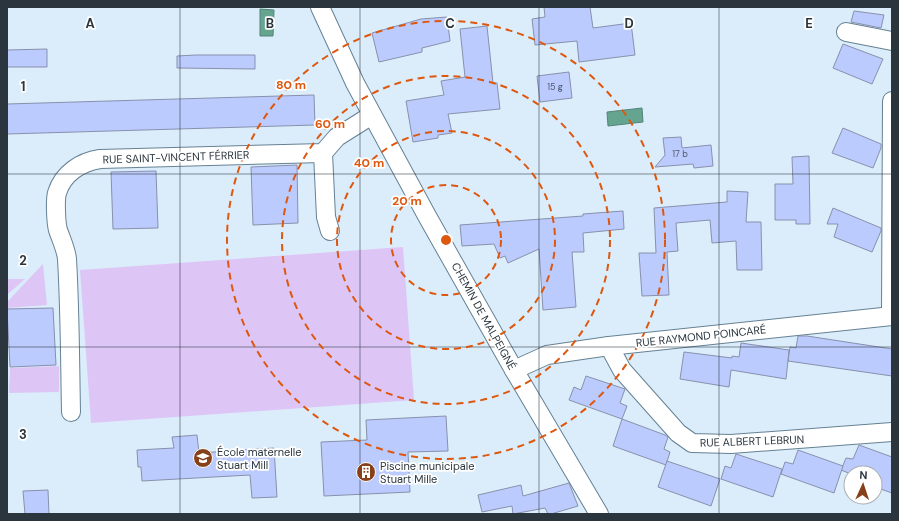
<svg xmlns="http://www.w3.org/2000/svg" width="899" height="521" font-family="'DM Sans',sans-serif">
  <rect width="100%" height="100%" fill="#dbedfa"/>
  <!-- green -->
  <g fill="#ddc6f6">
    <path d="M403,247L414,400L91,423L80,270Z"/>
    <path d="M43,264L47,305L7,308V302Z"/>
    <path d="M7,279H25L7,295Z"/>
    <path d="M59,366V392L9,393L10,368Z"/>
  </g>
  <!-- water -->
  <g fill="#65a590" stroke="#538377">
    <path d="M260,9L274,10L273,36H260Z"/>
    <path d="M642,108L643,122L608,126L607,112Z"/>
  </g>
  <!-- building -->
  <g fill="#bccbfe" stroke="#8890ad">
    <path d="M544,7H590L593,28L631,23L635,55L579,62L577,41L535,45L532,19L545,17Z"/>
    <path d="M854,11L884,15L881,28L851,22Z"/>
    <path d="M447,17L450,41L422,48V52L379,62L372,33L421,19Z"/>
    <path d="M487,26L493,83H497L500,109L448,114L452,133L438,135V138L413,142L406,101L444,95L441,81L465,77L460,29Z"/>
    <path d="M843,44L883,59L872,84L833,68Z"/>
    <path d="M47,49V67H7V50Z"/>
    <path d="M196,55H255V69L177,68V56Z"/>
    <path d="M569,72L572,98L540,102L537,76Z"/>
    <path d="M314,95L315,125L7,134V104Z"/>
    <path d="M843,128L881,144V148L873,168L832,153Z"/>
    <path d="M681,137L682,148L711,145L713,166L694,168L693,164L655,167L665,155L663,138Z"/>
    <path d="M809,156L810,224H796V220H775V184H793L792,157Z"/>
    <path d="M297,165L298,223L253,225L251,167Z"/>
    <path d="M156,171L158,228L113,229L111,172Z"/>
    <path d="M727,191L748,192L746,222H761L762,270H737L736,241L712,243L710,220L676,223L678,251L667,252L669,295L642,296L639,253H656L654,208L727,202Z"/>
    <path d="M833,208L881,228V231L872,252L834,237L838,224H827Z"/>
    <path d="M623,211L624,229L583,233L584,252H572L576,307L543,310L539,249L508,263L505,256L500,258L494,244L462,246L460,225L583,216V214Z"/>
    <path d="M53,308L56,365L10,367L7,309Z"/>
    <path d="M798,336H807L892,349V376L788,361L786,379L731,370L729,387L680,379L684,352L732,358V356L739,357L741,343L789,350L788,361L790,347L796,348Z"/>
    <path d="M586,376L625,389L620,403L627,406L622,419L665,435L668,437L664,449L670,452L666,465L613,446L622,419L569,400L574,387L581,390Z"/>
    <path d="M446,416L448,451L408,452L410,492L324,496L321,442L367,440L366,420Z"/>
    <path d="M197,435L199,453L274,448L277,497L252,498L250,475L142,481L141,467H138L137,450L174,448L172,437Z"/>
    <path d="M859,445L892,457V493L875,487V473L851,474L841,470L846,458L853,459Z"/>
    <path d="M798,450L843,466L834,493L781,474L785,462L793,464Z"/>
    <path d="M736,454L782,469L773,497L721,479L725,466L731,468Z"/>
    <path d="M667,461L720,479L711,506L658,487Z"/>
    <path d="M569,483L578,506L551,514H548L545,508L513,514L512,506L482,512L478,495L521,485L523,496Z"/>
    <path d="M48,490L49,514H25L23,491Z"/>
  </g>
  <g fill="none" stroke-linecap="round" stroke-linejoin="round">
    <!-- minor casing -->
    <g stroke="#658194" stroke-width="20">
      <g id="minor">
        <path d="M320,7L355,83L427,216L514,370L599,514"/>
        <path d="M846,32L892,41"/>
        <path d="M323,153L326,217L330,231"/>
        <path d="M891,316L892,101"/>
        <path d="M609,346L622,370L678,433L692,443L731,444L892,432"/>
        <path d="M514,370L547,355L609,346L892,316"/>
        <path d="M71,412C70,361 70,310 67,259C66,249 61,239 58,230C56,223 55,200 57,193C63,173 81,162 100,159L323,153L337,137L372,115"/>
      </g>
    </g>
    <!-- minor -->
    <use href="#minor" stroke="#fff" stroke-width="18"/>
  </g>
  <!-- grid -->
  <path fill="none" stroke="#2a353e" stroke-width="1" stroke-opacity="0.55" d="M180,7V514M360,7V514M539,7V514M719,7V514M7,174H892M7,347H892"/>
  <!-- distance rings -->
  <g fill="none" stroke="#de570e" stroke-width="2" stroke-dasharray="7 5">
    <circle cx="446" cy="240" r="55"/>
    <circle cx="446" cy="240" r="109"/>
    <circle cx="446" cy="240" r="164"/>
    <circle cx="446" cy="240" r="219"/>
  </g>
  <!-- icons -->
  <defs>
    <g id="school-disc" transform="scale(1)"><circle r="9.5" fill="#86411a" stroke="#fff"/><path d="M0-5L7-2L0 1L-7-2ZM-4 1L0 2.5L4 1V4Q0 6-4 4Z" fill="#fff"/></g>
    <g id="building-disc" transform="scale(1)"><circle r="9.5" fill="#86411a" stroke="#fff"/><path d="M-4-6H4V6H1V3H-1V6H-4ZM-2.5-4.3h1.7v1.8h-1.7ZM.8-4.3h1.7v1.8H.8ZM-2.5-1h1.7V.8h-1.7ZM.8-1h1.7V.8H.8Z" fill="#fff"/></g>
  </defs>
  <g fill-rule="evenodd">
    <use href="#school-disc" x="203" y="458"/>
    <use href="#building-disc" x="366" y="472"/>
  </g>
  <g text-anchor="middle" dominant-baseline="central" stroke-width="3.5" stroke-linejoin="round" paint-order="stroke">
    <!-- number labels -->
    <g font-size="9" fill="#4e5a6e">
      <text x="555" y="87">15 g</text>
      <text x="680" y="154">17 b</text>
    </g>
    <!-- street labels -->
    <g font-size="11" fill="#2a353e" stroke="#fff">
      <text transform="translate(176 157) rotate(-2)">RUE SAINT-VINCENT FÉRRIER</text>
      <text transform="translate(484 316) rotate(61)">CHEMIN DE MALPEIGNÉ</text>
      <text transform="translate(701 336) rotate(-6)">RUE RAYMOND POINCARÉ</text>
      <text transform="translate(752 441) rotate(-2)">RUE ALBERT LEBRUN</text>
    </g>
    <!-- poi labels -->
    <g font-size="11" fill="#2a353e" stroke="#fff" text-anchor="start">
      <text x="217" y="452">École maternelle<tspan x="217" dy="13">Stuart Mill</tspan></text>
      <text x="380" y="466">Piscine municipale<tspan x="380" dy="13">Stuart Mille</tspan></text>
    </g>
  </g>
  <g font-size="13" text-anchor="middle" font-weight="bold" fill="#2a353e" stroke="#fff" stroke-width="3.5" stroke-linejoin="round" paint-order="stroke">
    <text x="90" y="28">A</text>
    <text x="270" y="28">B</text>
    <text x="450" y="28">C</text>
    <text x="629" y="28">D</text>
    <text x="809" y="28">E</text>
    <text x="23" y="91">1</text>
    <text x="23" y="265">2</text>
    <text x="23" y="439">3</text>
  </g>
  <circle cx="446" cy="240" r="6" fill="#de570e" stroke="#fff" stroke-width="2"/>
  <g font-size="12" text-anchor="middle" font-weight="bold" fill="#de570e" stroke="#fff" stroke-width="3.5" stroke-linejoin="round" paint-order="stroke">
    <text x="291" y="89">80 m</text>
    <text x="330" y="128">60 m</text>
    <text x="369" y="167">40 m</text>
    <text x="407" y="205">20 m</text>
  </g>
  <!-- border -->
  <rect width="899" height="521" fill="none" stroke="#2a353e" stroke-width="16"/>
  <!-- north arrow -->
  <g transform="translate(863 485) rotate(3)"><circle r="19" fill="#ffffff" stroke="#aaaeb2"/>
  <path d="M0-3L7 15L0 10L-7 15Z" fill="#86411a"/>
  <text y="-6" font-size="11" font-weight="bold" text-anchor="middle" fill="#2a353e">N</text>
  </g>
</svg>
